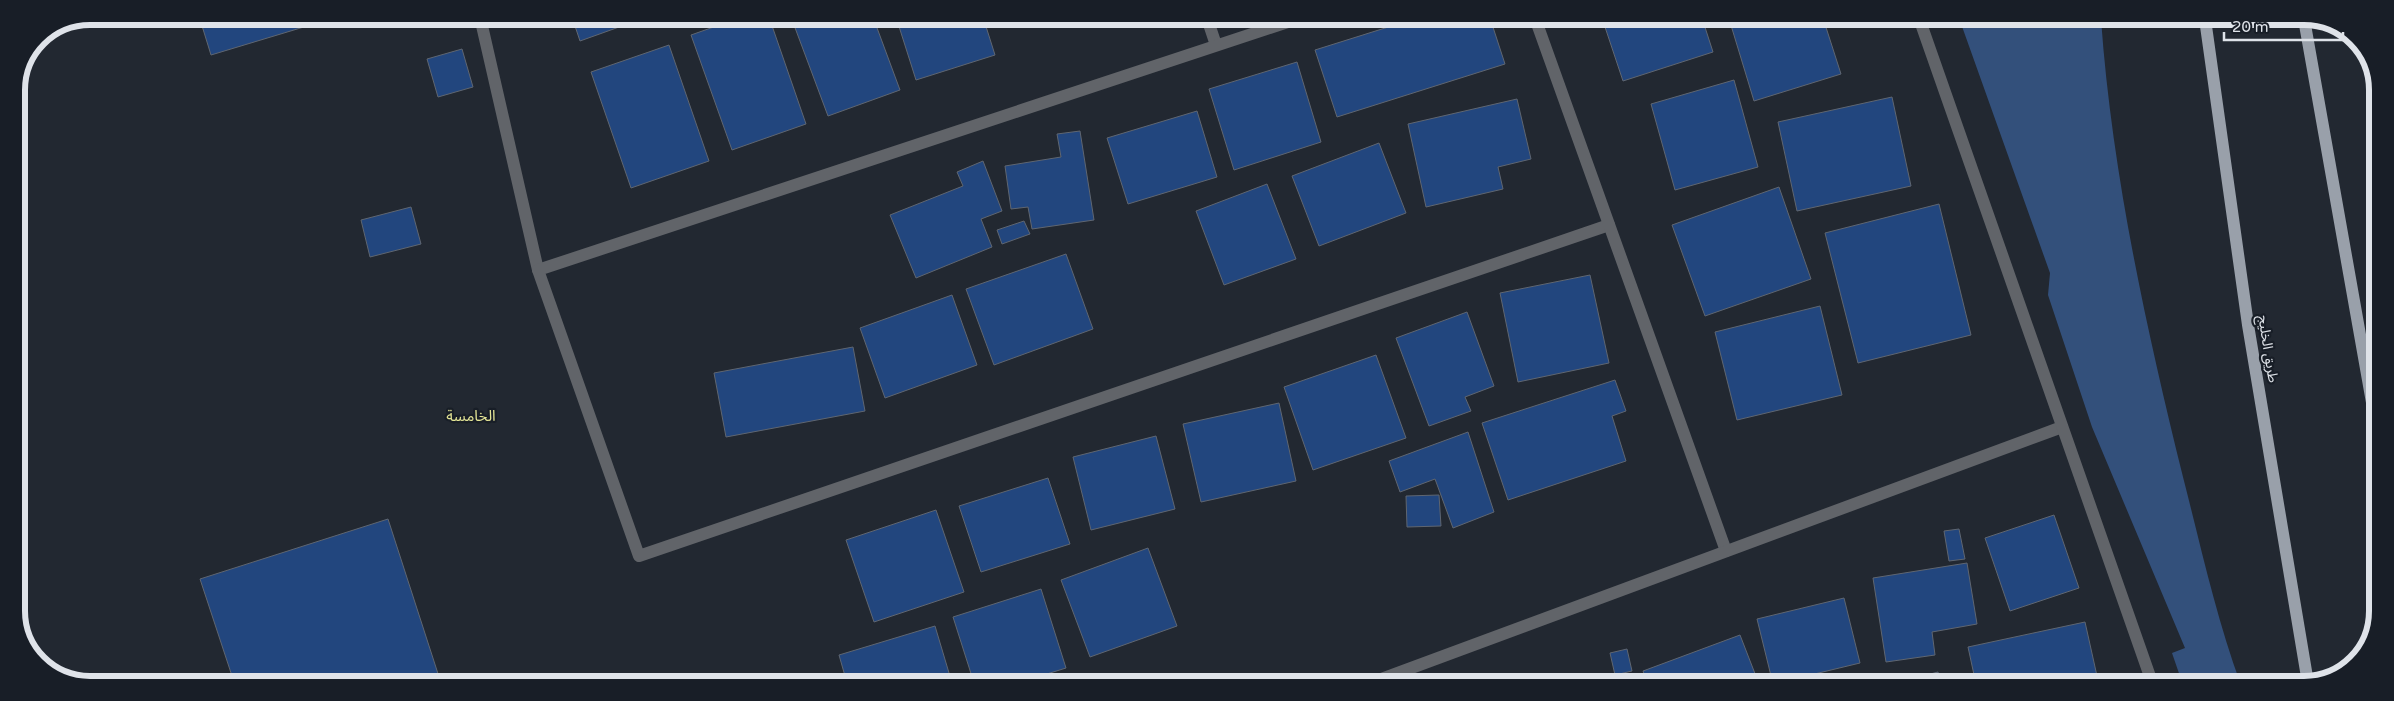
<svg xmlns="http://www.w3.org/2000/svg" width="2394" height="701" font-family="'Varela Round','Noto Sans Arabic',sans-serif">
  <rect width="100%" height="100%" fill="#222831"/>
  <!-- green -->
  <path fill="#33507b" d="M1959,18L2101,19C2112,173 2146,327 2183,477C2201,547 2216,617 2241,685H2183L2172,653L2185,648L2092,427L2048,295L2050,273Z"/>
  <!-- building -->
  <g fill="#22467e" stroke="#5f6671">
    <path d="M199,16L337,17L211,55Z"/>
    <path d="M572,17H647L580,41Z"/>
    <path d="M742,17H769L806,124L732,150L691,35Z"/>
    <path d="M791,17H873L900,90L828,116Z"/>
    <path d="M896,17H983L995,55L916,80Z"/>
    <path d="M1417,18H1490L1505,64L1337,117L1315,50Z"/>
    <path d="M1602,18H1702L1713,52L1623,81Z"/>
    <path d="M1743,18H1823L1841,74L1754,101L1730,22Z"/>
    <path d="M669,45L709,161L631,188L591,72Z"/>
    <path d="M462,49L473,87L438,97L427,59Z"/>
    <path d="M1297,62L1321,142L1234,170L1209,89Z"/>
    <path d="M1734,80L1758,167L1675,190L1651,104Z"/>
    <path d="M1892,97L1911,186L1797,211L1778,122Z"/>
    <path d="M1517,99L1531,159L1498,167L1503,189L1426,207L1408,124Z"/>
    <path d="M1197,111L1217,177L1128,204L1107,138Z"/>
    <path d="M1080,131L1094,220L1032,229L1028,207L1011,209L1005,166L1061,157L1057,134Z"/>
    <path d="M1379,143L1406,213L1319,246L1292,176Z"/>
    <path d="M983,161L1002,211L981,219L992,247L916,278L890,215L963,186L957,172Z"/>
    <path d="M1267,184L1296,259L1224,285L1196,211Z"/>
    <path d="M1779,187L1811,279L1705,316L1672,225Z"/>
    <path d="M1939,204L1971,335L1858,363L1825,233Z"/>
    <path d="M411,207L421,244L370,257L361,220Z"/>
    <path d="M1024,221L1030,234L1002,244L997,230Z"/>
    <path d="M1066,254L1093,329L994,365L966,289Z"/>
    <path d="M1590,275L1609,363L1518,382L1500,293Z"/>
    <path d="M952,295L977,365L885,398L860,328Z"/>
    <path d="M1820,306L1842,395L1737,420L1715,332Z"/>
    <path d="M1467,312L1494,386L1465,397L1471,411L1429,426L1396,338Z"/>
    <path d="M853,347L865,411L726,437L714,373Z"/>
    <path d="M1376,355L1406,438L1313,470L1284,387Z"/>
    <path d="M1615,380L1626,411L1612,416L1626,461L1508,500L1482,423Z"/>
    <path d="M1279,403L1296,481L1201,502L1183,424Z"/>
    <path d="M1468,432L1494,512L1453,528L1435,479L1400,492L1389,461Z"/>
    <path d="M1156,436L1175,509L1091,530L1073,457Z"/>
    <path d="M1048,478L1070,544L981,572L959,506Z"/>
    <path d="M1439,495L1441,526L1407,527L1406,496Z"/>
    <path d="M936,510L964,592L874,622L846,540Z"/>
    <path d="M2054,515L2079,588L2010,611L1985,538Z"/>
    <path d="M388,519L441,683L234,682L200,579Z"/>
    <path d="M1959,529L1965,559L1949,561L1944,531Z"/>
    <path d="M1148,548L1177,626L1090,657L1061,580Z"/>
    <path d="M1967,563L1977,624L1932,632L1935,655L1886,662L1873,578Z"/>
    <path d="M1041,589L1066,668L1018,683H974L953,617Z"/>
    <path d="M1844,598L1860,663L1773,684L1757,619Z"/>
    <path d="M2085,622L2099,685L1976,684L1968,647Z"/>
    <path d="M935,626L952,683H847L839,655Z"/>
    <path d="M1740,635L1759,684H1648L1643,671Z"/>
    <path d="M1627,649L1632,671L1615,675L1610,653Z"/>
    <path d="M1938,672L1941,684H1892Z"/>
    <path d="M831,675L833,683H783Z"/>
    <path d="M1637,679L1638,684H1613Z"/>
  </g>
  <g fill="none" stroke-linecap="round" stroke-linejoin="round">
    <!-- minor -->
    <g stroke="#616469" stroke-width="12">
      <path d="M480,17L538,270"/>
      <path d="M1207,18L1216,45"/>
      <path d="M1300,18L538,270L639,556L1609,225"/>
      <path d="M1535,18L1726,551"/>
      <path d="M16,547L22,563L16,565"/>
      <path d="M1368,684L2062,427"/>
    </g>
    <!-- tertiary -->
    <path stroke="#616469" stroke-width="12" d="M1919,18L2153,685"/>
    <!-- primary -->
    <g stroke="#99a0aa" stroke-width="12">
      <path d="M2205,19L2248,325L2308,683"/>
      <path d="M2304,19L2376,425"/>
    </g>
  </g>
  <g text-anchor="middle" dominant-baseline="central" stroke-width="4.5" stroke-linejoin="round" paint-order="stroke">
    <!-- street labels -->
    <g font-size="14" fill="#dfe3e9" stroke="#181e27">
      <text transform="translate(2268 349) rotate(81)">طريق الخليج</text>
    </g>
    <!-- neighbourhood labels -->
    <g font-size="15" fill="#e4e596" stroke="#181e27">
      <text x="471" y="416">الخامسة</text>
    </g>
  </g>
  <!-- crop -->
  <path d="M0 0H2394V701H0ZM90 25H2304A65 65 0 0 1 2369 90V611A65 65 0 0 1 2304 676H90A65 65 0 0 1 25 611V90A65 65 0 0 1 90 25Z" fill="#181e27" fill-rule="evenodd"/>
  <path fill="none" stroke="#dfe3e9" stroke-width="6" d="M90 25H2304A65 65 0 0 1 2369 90V611A65 65 0 0 1 2304 676H90A65 65 0 0 1 25 611V90A65 65 0 0 1 90 25Z"/>
  <!-- scale -->
  <path d="M2224 32v8h119v-8" fill="none" stroke="#dfe3e9" stroke-width="2.5"/>
  <text x="2232" y="32" font-size="15" fill="#dfe3e9" stroke="#181e27" stroke-width="4" paint-order="stroke">20 m</text>
</svg>
